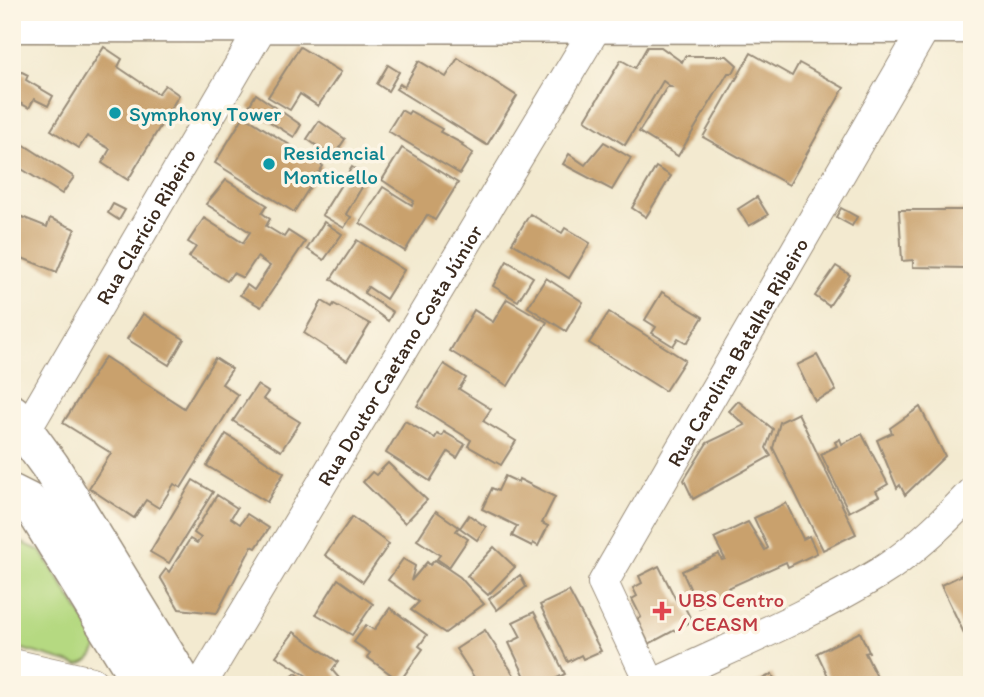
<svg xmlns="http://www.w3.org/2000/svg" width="984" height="697" font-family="Itim,sans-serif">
  <rect width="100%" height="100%" fill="#fcf5e5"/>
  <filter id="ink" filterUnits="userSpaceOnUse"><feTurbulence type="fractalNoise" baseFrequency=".0143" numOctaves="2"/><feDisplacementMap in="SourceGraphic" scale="14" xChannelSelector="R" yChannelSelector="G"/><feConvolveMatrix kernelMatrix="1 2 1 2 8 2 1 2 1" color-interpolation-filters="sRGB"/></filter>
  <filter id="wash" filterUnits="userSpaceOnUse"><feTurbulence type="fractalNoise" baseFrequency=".00686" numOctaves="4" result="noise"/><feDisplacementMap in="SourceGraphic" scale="28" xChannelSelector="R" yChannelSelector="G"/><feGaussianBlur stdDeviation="1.57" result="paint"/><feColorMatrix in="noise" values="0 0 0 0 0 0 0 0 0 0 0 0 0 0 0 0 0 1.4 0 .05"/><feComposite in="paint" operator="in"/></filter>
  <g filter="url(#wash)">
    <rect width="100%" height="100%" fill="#f3ead0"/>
    <!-- green -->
    <path fill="#b5d981" stroke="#788250" stroke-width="2" d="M16,540L41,551L99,643C95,655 90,662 78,665L12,646V553Z"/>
    <g id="blocks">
      <!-- building -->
      <g fill="#c9a16d">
        <path d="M104,47L122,59L118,67L158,94L165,85L179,95L128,180L102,163L110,149L87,136L79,148L51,130Z"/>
        <path d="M300,47L341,72L318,106L300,94L290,110L268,97Z"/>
        <path d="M647,47H661L682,62L685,56H727L737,65L733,73H728L678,156L639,132L667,87H671L663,81L625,145L585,120L621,60L635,68Z"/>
        <path d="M751,53L792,76L799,63L844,88L789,185L703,137Z"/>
        <path d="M458,58L517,96L487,145L396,89L400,84L404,87L419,61L446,77Z"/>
        <path d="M388,65L399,72L388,91L377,84Z"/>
        <path d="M16,69L28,75L26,80L53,96L48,106L34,99L29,108L16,101L12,109V79Z"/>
        <path d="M256,94L301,125L294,137L248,108Z"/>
        <path d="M401,110L408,114L410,111L442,129L440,132L463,144L462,146L473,153L460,174L388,131Z"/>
        <path d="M244,116L323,166L294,212L215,163Z"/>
        <path d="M319,121L345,139L333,157L307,139Z"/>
        <path d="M15,139L74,177L62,194L12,163Z"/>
        <path d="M604,142L631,158L612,190L563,164L569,154L585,165Z"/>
        <path d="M402,148L458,183L435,220L427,215L405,251L360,223L383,187L412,205L414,201L382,180Z"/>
        <path d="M352,167L368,177L346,214L351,217L344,228L322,215Z"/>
        <path d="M656,167L671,176L646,217L632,208Z"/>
        <path d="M226,180L267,205L262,213L270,219L266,226L284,237L288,231L305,242L261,307L240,295L247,285L254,290L270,266L257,257L243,278L233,273L227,281L189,257L196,247L188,242L204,218L243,243L250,232L206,204Z"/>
        <path d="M757,197L768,215L749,226L738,209Z"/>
        <path d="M113,204L125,210L119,220L108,213Z"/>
        <path d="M841,208L857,217L852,226L836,217Z"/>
        <path d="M899,210H972V249L968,248V268L913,267V260L902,261Z"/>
        <path d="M12,213L47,227L50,218L75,229L57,272L12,254Z"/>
        <path d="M530,214L562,233L565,228L590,243L569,278L512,243Z"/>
        <path d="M324,222L342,234L324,260L307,249Z"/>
        <path d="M357,240L404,270L386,299L368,287L364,293L393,312L388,321L331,279Z"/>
        <path d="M507,261L533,277L518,301L493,286Z"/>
        <path d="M836,266L850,275L829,306L815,296Z"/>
        <path d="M546,278L583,302L566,331L528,307Z"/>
        <path d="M662,292L703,317L687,343L678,338L673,346L652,333L656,327L645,320Z"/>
        <path d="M507,299L547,322L508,386L450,351L474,310L493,322Z"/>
        <path d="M322,301L332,307L334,304L370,324L347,361L304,333Z"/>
        <path d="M609,312L685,360L665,391L589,343Z"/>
        <path d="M143,314L184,339L169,365L127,339Z"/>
        <path d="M817,355L836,391L815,401L797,365Z"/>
        <path d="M105,357L184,408L215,358L232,369L222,384L238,395L181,488L174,484L159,508L146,500L134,518L89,488L111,453L63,423Z"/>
        <path d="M444,364L466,378L459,389L491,409L483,421L516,441L501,465L468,446L471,440L417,406Z"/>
        <path d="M257,385L268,392L263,399L300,422L281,451L233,421Z"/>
        <path d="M738,401L773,429L766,448L771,456L693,499L684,480L707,443L745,425L729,411Z"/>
        <path d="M920,407L945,456L905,495L900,485L897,488L877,440L892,433L890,428Z"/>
        <path d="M798,413L856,534L823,550L773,448L780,422Z"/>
        <path d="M405,421L435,438L437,434L442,436L444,432L465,444L457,458L448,452L430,481L386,453Z"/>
        <path d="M226,434L284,473L267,502L207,466Z"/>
        <path d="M862,434L888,484L876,491L879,496L849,512L821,454L837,446L835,442L840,439L842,444Z"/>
        <path d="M388,463L427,500L405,523L363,482L372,472L376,475Z"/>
        <path d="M505,476L518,482L519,479L555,497L542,523L548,526L538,546L533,543L532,546L512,536L517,526L482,509L492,488L498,491Z"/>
        <path d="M193,480L213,492L169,563L150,552Z"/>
        <path d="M217,495L237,508L231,518L240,524L247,514L269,528L256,548L252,546L217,613L179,609L160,577L166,569L169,572L190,539L197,543L201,538L194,533Z"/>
        <path d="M786,503L803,539L809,536L817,553L788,567L786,562L728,588L730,594L699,608L682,571L719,554L722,560L725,559L714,538L748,522L765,550L768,548L754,518Z"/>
        <path d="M436,511L459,527L456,531L468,539L449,567L437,559L440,555L417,540Z"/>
        <path d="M469,515L486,527L477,540L460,528Z"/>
        <path d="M352,517L389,544L363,582L325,555Z"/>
        <path d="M494,547L515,567L488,595L467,576Z"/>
        <path d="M403,559L415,566L411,581L427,562L430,565L435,560L460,577L484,604L445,633L411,610L419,602L388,580Z"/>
        <path d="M659,566L678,604L682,602L692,621L649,644L637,619L641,617L632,599L637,596L633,588L642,583L639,576Z"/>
        <path d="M972,570V650L941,585Z"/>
        <path d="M520,575L526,587L497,610L489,599Z"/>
        <path d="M338,579L373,604L352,635L316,614Z"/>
        <path d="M569,591L601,651L583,659L581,655L568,662L540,605Z"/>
        <path d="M390,608L427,635L419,646L423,649L400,681L367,657L370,653L354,642L366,625L374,630Z"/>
        <path d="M534,612L565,674L543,685H529L509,643L521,637L513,622Z"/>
        <path d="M485,630L514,675L498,685H479L456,649Z"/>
        <path d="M294,632L338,662L332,670L345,685H321L276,656Z"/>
        <path d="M860,632L869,652L865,653L881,685H837L833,676L829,678L817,653Z"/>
        <path d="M296,673L309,685H282Z"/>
        <path d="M772,674L777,685H751Z"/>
      </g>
    </g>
  </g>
  <g filter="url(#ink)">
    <use href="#blocks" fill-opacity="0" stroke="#978a77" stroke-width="2"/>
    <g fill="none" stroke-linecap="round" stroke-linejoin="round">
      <!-- street casing -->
      <g stroke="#978a77" stroke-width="32">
        <g id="street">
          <path id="s1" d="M26,430L264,23"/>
          <path d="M12,664L92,682L94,685"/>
          <path id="s2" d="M201,685L598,24"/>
          <path id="s3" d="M651,685L603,583L927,24"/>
          <path d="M652,685C727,649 807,617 879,573C913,552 945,521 972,492"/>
        </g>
      </g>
      <!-- secondary casing -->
      <g stroke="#978a77" stroke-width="41">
        <g id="secondary">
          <path d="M12,23L972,24"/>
          <path d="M12,414L50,466L184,685"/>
          <path d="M12,494L28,502L37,513L143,685"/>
        </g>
      </g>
      <!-- street -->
      <use href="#street" stroke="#fff" stroke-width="30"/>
      <!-- secondary -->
      <use href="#secondary" stroke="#fff" stroke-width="38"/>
    </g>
  </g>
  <!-- markers -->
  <g fill="#0f9aa8" stroke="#fcf5e5" stroke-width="2.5">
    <circle cx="115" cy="113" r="7"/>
    <circle cx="269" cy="164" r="7"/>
  </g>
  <path fill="#e0444e" stroke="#fcf5e5" stroke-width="2.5" d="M658.5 600.5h7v7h7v7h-7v7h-7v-7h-7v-7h7z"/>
  <g text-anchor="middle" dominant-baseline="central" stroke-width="7" stroke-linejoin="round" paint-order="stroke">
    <!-- culture labels -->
    <g font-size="21" fill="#0d838f" stroke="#fcf5e5" text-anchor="start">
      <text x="129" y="113">Symphony Tower</text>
      <text x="283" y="152">Residencial<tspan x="283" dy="24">Monticello</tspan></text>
    </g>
    <!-- street labels -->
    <g font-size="21" fill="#3b2a1e" stroke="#fcf5e5">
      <text stroke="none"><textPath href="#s1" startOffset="236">Rua Clarício Ribeiro</textPath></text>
      <text stroke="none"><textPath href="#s3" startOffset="380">Rua Carolina Batalha Ribeiro</textPath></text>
      <text stroke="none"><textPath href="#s2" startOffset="385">Rua Doutor Caetano Costa Júnior</textPath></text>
    </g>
    <!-- health labels -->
    <g font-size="21" fill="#be3a42" stroke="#fcf5e5" text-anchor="start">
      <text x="678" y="599">UBS Centro<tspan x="678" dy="24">/ CEASM</tspan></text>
    </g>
  </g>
  <!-- margin -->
  <rect width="984" height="697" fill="none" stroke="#fcf5e5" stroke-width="42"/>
</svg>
